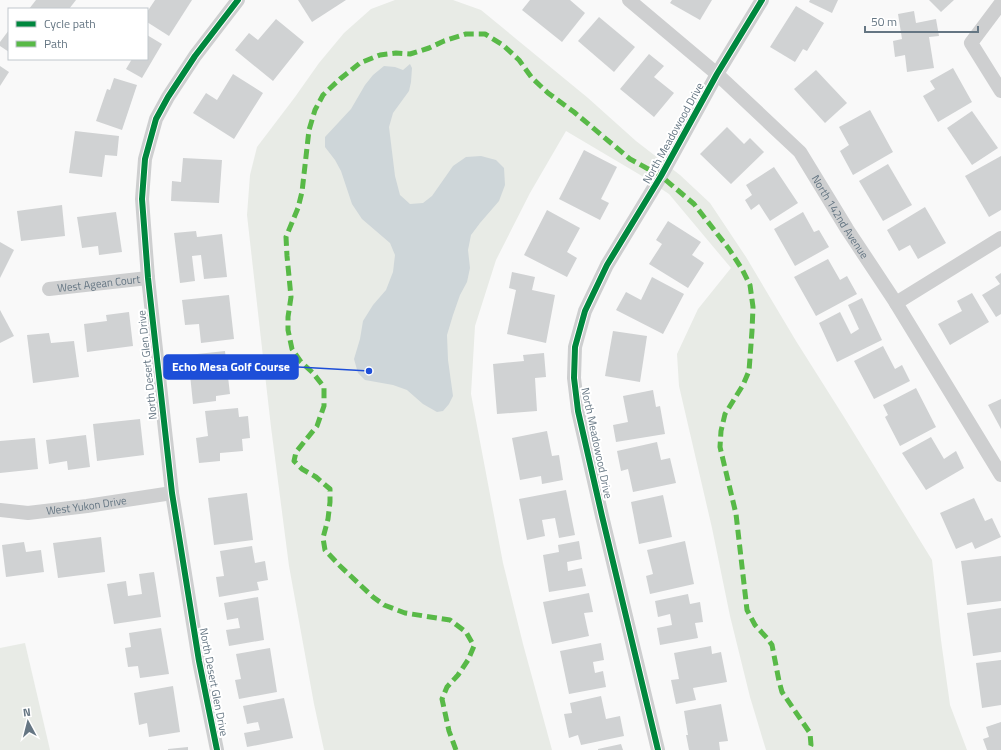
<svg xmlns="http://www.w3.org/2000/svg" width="1001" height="750" font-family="'Titillium Web',sans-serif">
  <rect width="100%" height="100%" fill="#f9f9f9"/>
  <!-- green -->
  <g fill="#e8ebe6">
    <path d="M395,0H453L481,10L588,98L636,141L680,175L710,203L746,257L796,341L844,417L932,560L941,640L950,705L967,750H766L750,697L730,616L712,528L679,386L677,354L698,309L731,268L669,194L642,176L566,131L530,193L496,260L475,326L471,394L503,563L523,644L552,750H324L314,704L289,566L271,427L263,357L247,215L250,175L257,147L295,97L319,63L344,33L371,9Z"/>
    <path d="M25,643L50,750H0V648Z"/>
  </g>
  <!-- water -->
  <path fill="#ced6d9" d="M410,64L412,68L411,82L409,91L393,113L389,127L395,176L400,195L410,204L423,203L432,196L453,166L466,157L481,156L496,160L504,168L505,185L499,201L480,223L471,235L468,250L470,268L467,282L460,295L453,315L447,335L448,360L453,396L449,404L443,411L437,412L423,404L407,390L393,385L365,380L358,373L354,359L360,339L363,321L373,305L386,290L393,272L395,255L390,243L362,219L352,204L341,171L335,160L325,147V137L351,109L365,85L373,75L384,66L395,67L403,70Z"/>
  <!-- building -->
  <g fill="#d0d2d3">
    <path d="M36,0H76L69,9H29Z"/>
    <path d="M155,0H192L169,36L147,22V12Z"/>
    <path d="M298,0H346L312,22Z"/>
    <path d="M530,0H570L585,13L562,42L522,10Z"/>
    <path d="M672,0H712L700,20L670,3Z"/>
    <path d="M810,0H838L832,13L809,2Z"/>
    <path d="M929,0H954L941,12Z"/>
    <path d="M796,6L824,23L807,51L803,49L795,62L770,47Z"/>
    <path d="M914,11L916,23L936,19L939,36L929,37L934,68L907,72L905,55L895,57L893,41L902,39L898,14Z"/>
    <path d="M599,17L635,47L614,72L578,41Z"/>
    <path d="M276,19L304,42L273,81L235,50L249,33L258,40Z"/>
    <path d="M9,30V52L0,46V42Z"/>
    <path d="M147,35L162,44L142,78L126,69L132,59H147Z"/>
    <path d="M649,54L664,66L654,77L674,93L654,117L620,89Z"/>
    <path d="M0,66L9,72L0,86Z"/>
    <path d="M953,68L972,102L938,122L923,96L935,89L930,81Z"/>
    <path d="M816,70L847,103L825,123L794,89Z"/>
    <path d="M233,74L263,93L234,139L193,113L206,93L217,100Z"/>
    <path d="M114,78L137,85L122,130L96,121L107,89L110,90Z"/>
    <path d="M870,110L893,152L853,175L840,151L849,145L839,127Z"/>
    <path d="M972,111L998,148L972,165L947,128Z"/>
    <path d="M727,127L744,144L750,138L764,152L731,184L700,154Z"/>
    <path d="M75,131L119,136L117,156L105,155L102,177L69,173Z"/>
    <path d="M584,150L617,167L601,199L609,203L600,220L559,199Z"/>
    <path d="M1001,156V210L989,217L965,176Z"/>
    <path d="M183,158L222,160L219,203L171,201L172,181L181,182Z"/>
    <path d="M888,164L912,205L883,221L859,181Z"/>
    <path d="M774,167L798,203L770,221L759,204L751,210L745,200L752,195L746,185Z"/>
    <path d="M62,205L65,236L21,241L17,211Z"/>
    <path d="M925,207L946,243L918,259L910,245L899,251L887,230Z"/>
    <path d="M547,210L580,228L567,252L577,258L567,277L524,255Z"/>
    <path d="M116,212L122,252L99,255L98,246L82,248L77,217Z"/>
    <path d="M803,212L814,232L819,230L829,247L795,266L774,229Z"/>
    <path d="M668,221L701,242L692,255L704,263L688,288L649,264L662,244L656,240Z"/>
    <path d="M196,231L197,237L222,234L227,277L204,279L201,255L192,256L195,281L180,283L174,233Z"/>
    <path d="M0,242L14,250L0,278Z"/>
    <path d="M828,259L840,280L847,276L857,294L816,316L794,277Z"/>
    <path d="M512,272L535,277L532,290L555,295L546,343L507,334L516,290L509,288Z"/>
    <path d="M1001,273V314L996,317L982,295L1000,284L995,277Z"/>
    <path d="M652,277L684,294L663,334L616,310L626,292L641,300Z"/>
    <path d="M972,293L989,322L950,345L938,324L962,311L957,301Z"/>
    <path d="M229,295L234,339L201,343L199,324L185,325L182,300Z"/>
    <path d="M862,298L882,340L837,362L819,323L840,312L851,334L859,329L848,305Z"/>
    <path d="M0,310L14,336L0,343Z"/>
    <path d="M129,312L133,346L87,352L84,324L107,321L106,315Z"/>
    <path d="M613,331L647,336L640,382L605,376Z"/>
    <path d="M49,333L51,343L74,341L79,377L33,383L27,335Z"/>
    <path d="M883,346L895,369L902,365L910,381L874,399L854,361Z"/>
    <path d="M225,351L230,394L216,396V401L193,404L188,355Z"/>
    <path d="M544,353L546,377L535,378L537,411L497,414L493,364L524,361L523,355Z"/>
    <path d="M916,388L936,427L900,446L885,417L888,415L883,405Z"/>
    <path d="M653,390L656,407L660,406L665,434L616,442L613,425L628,422L623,396Z"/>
    <path d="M1001,399V429L988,405Z"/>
    <path d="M238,408L239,417L248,416L250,438L242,439L243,451L220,453V461L199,463L196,438L208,436L205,411Z"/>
    <path d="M140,419L144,455L97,461L93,424Z"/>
    <path d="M547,431L552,456L559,455L563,480L542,484L541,476L520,480L512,438Z"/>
    <path d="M86,435L90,467L68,470L67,461L49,464L46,440Z"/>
    <path d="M931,437L944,459L956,451L964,468L926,490L902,453Z"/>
    <path d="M35,438L38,469L0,473V441Z"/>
    <path d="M657,442L661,460L670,458L676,483L633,492L628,469L621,471L617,451Z"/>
    <path d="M566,490L575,535L559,538L555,518L542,520L545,536L527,540L519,499Z"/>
    <path d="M247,493L253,540L214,545L208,498Z"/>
    <path d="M663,495L672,537L639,544L631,502Z"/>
    <path d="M974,498L985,521L992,518L1001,537L975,549L972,542L956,549L940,513Z"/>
    <path d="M101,537L105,572L58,578L53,543Z"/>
    <path d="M579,541L582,559L567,562L568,571L582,568L586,586L549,592L543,555L559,552L558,545Z"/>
    <path d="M685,541L694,584L650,594L646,576L653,574L647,550Z"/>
    <path d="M24,542L26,552L41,550L44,572L6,577L2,545Z"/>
    <path d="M252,546L255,563L265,561L268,580L257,582L259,590L219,597L216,577L224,576L220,551Z"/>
    <path d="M1001,556V601L967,605L961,561Z"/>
    <path d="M154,572L161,617L114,624L107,584L126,581L128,596L142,594L139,574Z"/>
    <path d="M589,593L593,612L584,613L589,636L552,644L543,602Z"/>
    <path d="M688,594L690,604L700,602L703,622L695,623L698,638L660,645L657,628L672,625L670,614L658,617L655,601Z"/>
    <path d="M258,597L264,640L229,646L226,630L240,628L238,618L227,620L224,603Z"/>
    <path d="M1001,608V652L973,656L967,613Z"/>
    <path d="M161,628L169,674L140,678L138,666L128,667L125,648L131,647L129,633Z"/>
    <path d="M601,643L604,660L593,662L595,673L603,671L606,687L569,694L560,651Z"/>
    <path d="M711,646L712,654L721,652L727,682L693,688L696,700L676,704L671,680L679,679L674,653Z"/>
    <path d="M270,648L277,692L239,699L235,680L241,679L236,654Z"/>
    <path d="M1001,660V705L982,708L976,663Z"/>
    <path d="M173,686L180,732L149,737L147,723L139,725L134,693Z"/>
    <path d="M601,696L606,719L620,716L624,736L581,745L578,735L569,738L564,714L572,713L570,703Z"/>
    <path d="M284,698L293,738L247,747L244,733L260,730L258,722L247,724L243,706Z"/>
    <path d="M721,704L728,741L719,742L720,750H689L686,735H688L684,711Z"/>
    <path d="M1001,722V750H987L983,739L989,737L986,727Z"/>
    <path d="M621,744L623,750H598V749Z"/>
    <path d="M188,747V750H168V749Z"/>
  </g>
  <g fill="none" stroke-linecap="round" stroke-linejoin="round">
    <!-- street -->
    <g stroke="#cecfd0" stroke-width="14">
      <path id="s1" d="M629,0L717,74L800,152L847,229L896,303L1001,475"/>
      <path d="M1001,3L971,43L1001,91"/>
      <path id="s2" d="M49,289L148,278"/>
      <path d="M896,303L1001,238"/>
      <path id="s3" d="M0,510L28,513L87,506L172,493"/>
      <path d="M217,750L199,661L172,493L148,278L142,199L145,159L156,119L168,97L195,56L238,0"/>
      <path d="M658,750L602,516L578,411L574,378L575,347L585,311L607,265L661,176L717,74L762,0"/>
    </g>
    <!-- quiet -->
    <path stroke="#58b947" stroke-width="5" stroke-dasharray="10 5" stroke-linecap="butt" d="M456,750L449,731L442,699L447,687L458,675L468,660L474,646L466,632L450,620L405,613L384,605L373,597L339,565L325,550L323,538L328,519L330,502V489L316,477L302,469L294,461L296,452L317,426L324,406V387L313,373L301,362L292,349L288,330V317L291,297L287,256L286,237L298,208L302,192L309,130L315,110L323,95L340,79L360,63L380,55L396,53L410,54L429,48L444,41L466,34H485L503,45L519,60L532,78L548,93L574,112L630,159L661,176L694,204L729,249L742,269L750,285L753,307L752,331L749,371L743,385L725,414L721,431L720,447L736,514L747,610L755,625L767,638L772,645L779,681L782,692L810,733L811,745L809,750"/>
    <!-- cycleway casing -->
    <g stroke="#fff" stroke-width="8">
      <g id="cycleway">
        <path d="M217,750L199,661L172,493L148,278L142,199L145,159L156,119L168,97L195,56L238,0"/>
        <path d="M658,750L602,516L578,411L574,378L575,347L585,311L607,265L661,176L717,74L762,0"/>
      </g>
    </g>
    <!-- cycleway -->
    <use href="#cycleway" stroke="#00873e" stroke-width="6"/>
  </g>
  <g text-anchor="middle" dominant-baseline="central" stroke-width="4" stroke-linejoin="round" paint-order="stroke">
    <!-- street labels -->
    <g font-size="11" fill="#657683" stroke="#fff">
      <text transform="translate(673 133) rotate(-61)">North Meadowood Drive</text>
      <text stroke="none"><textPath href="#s1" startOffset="305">North 142nd Avenue</textPath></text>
      <text stroke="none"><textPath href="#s2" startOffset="50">West Agean Court</textPath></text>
      <text transform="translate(147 365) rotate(-96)">North Desert Glen Drive</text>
      <text transform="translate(597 443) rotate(78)">North Meadowood Drive</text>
      <text stroke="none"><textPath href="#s3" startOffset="87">West Yukon Drive</textPath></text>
      <text transform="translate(214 682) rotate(79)">North Desert Glen Drive</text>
    </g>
  </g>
  <!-- callouts -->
  <path fill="none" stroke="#1d4ed8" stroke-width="1.5" d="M369 371L298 367"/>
  <circle fill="#1d4ed8" stroke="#fff" stroke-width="1.5" cx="369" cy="371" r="4"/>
  <rect fill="#1d4ed8" stroke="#1d4ed8" stroke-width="1.5" x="164" y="355" width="134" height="24" rx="4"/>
  <g font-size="12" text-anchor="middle" font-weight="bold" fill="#fff">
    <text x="231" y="371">Echo Mesa Golf Course</text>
  </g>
  <!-- legend -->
  <rect x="8" y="8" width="140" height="52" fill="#ffffff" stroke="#c1c8cd"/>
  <rect x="16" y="21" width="20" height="6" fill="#00873e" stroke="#c1c8cd"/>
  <text x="44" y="28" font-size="12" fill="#657683">Cycle path</text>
  <rect x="16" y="41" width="20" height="6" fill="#58b947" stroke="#c1c8cd"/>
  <text x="44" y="48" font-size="12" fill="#657683">Path</text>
  <!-- north arrow -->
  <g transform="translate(28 722) rotate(353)" stroke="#ffffff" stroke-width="3" paint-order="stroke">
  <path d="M0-3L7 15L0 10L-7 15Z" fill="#657683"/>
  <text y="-6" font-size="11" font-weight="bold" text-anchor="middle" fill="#657683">N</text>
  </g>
  <!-- scale -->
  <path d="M865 26v6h113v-6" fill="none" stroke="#657683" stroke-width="2"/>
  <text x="871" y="26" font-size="12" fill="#657683" stroke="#ffffff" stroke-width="3" paint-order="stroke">50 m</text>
</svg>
